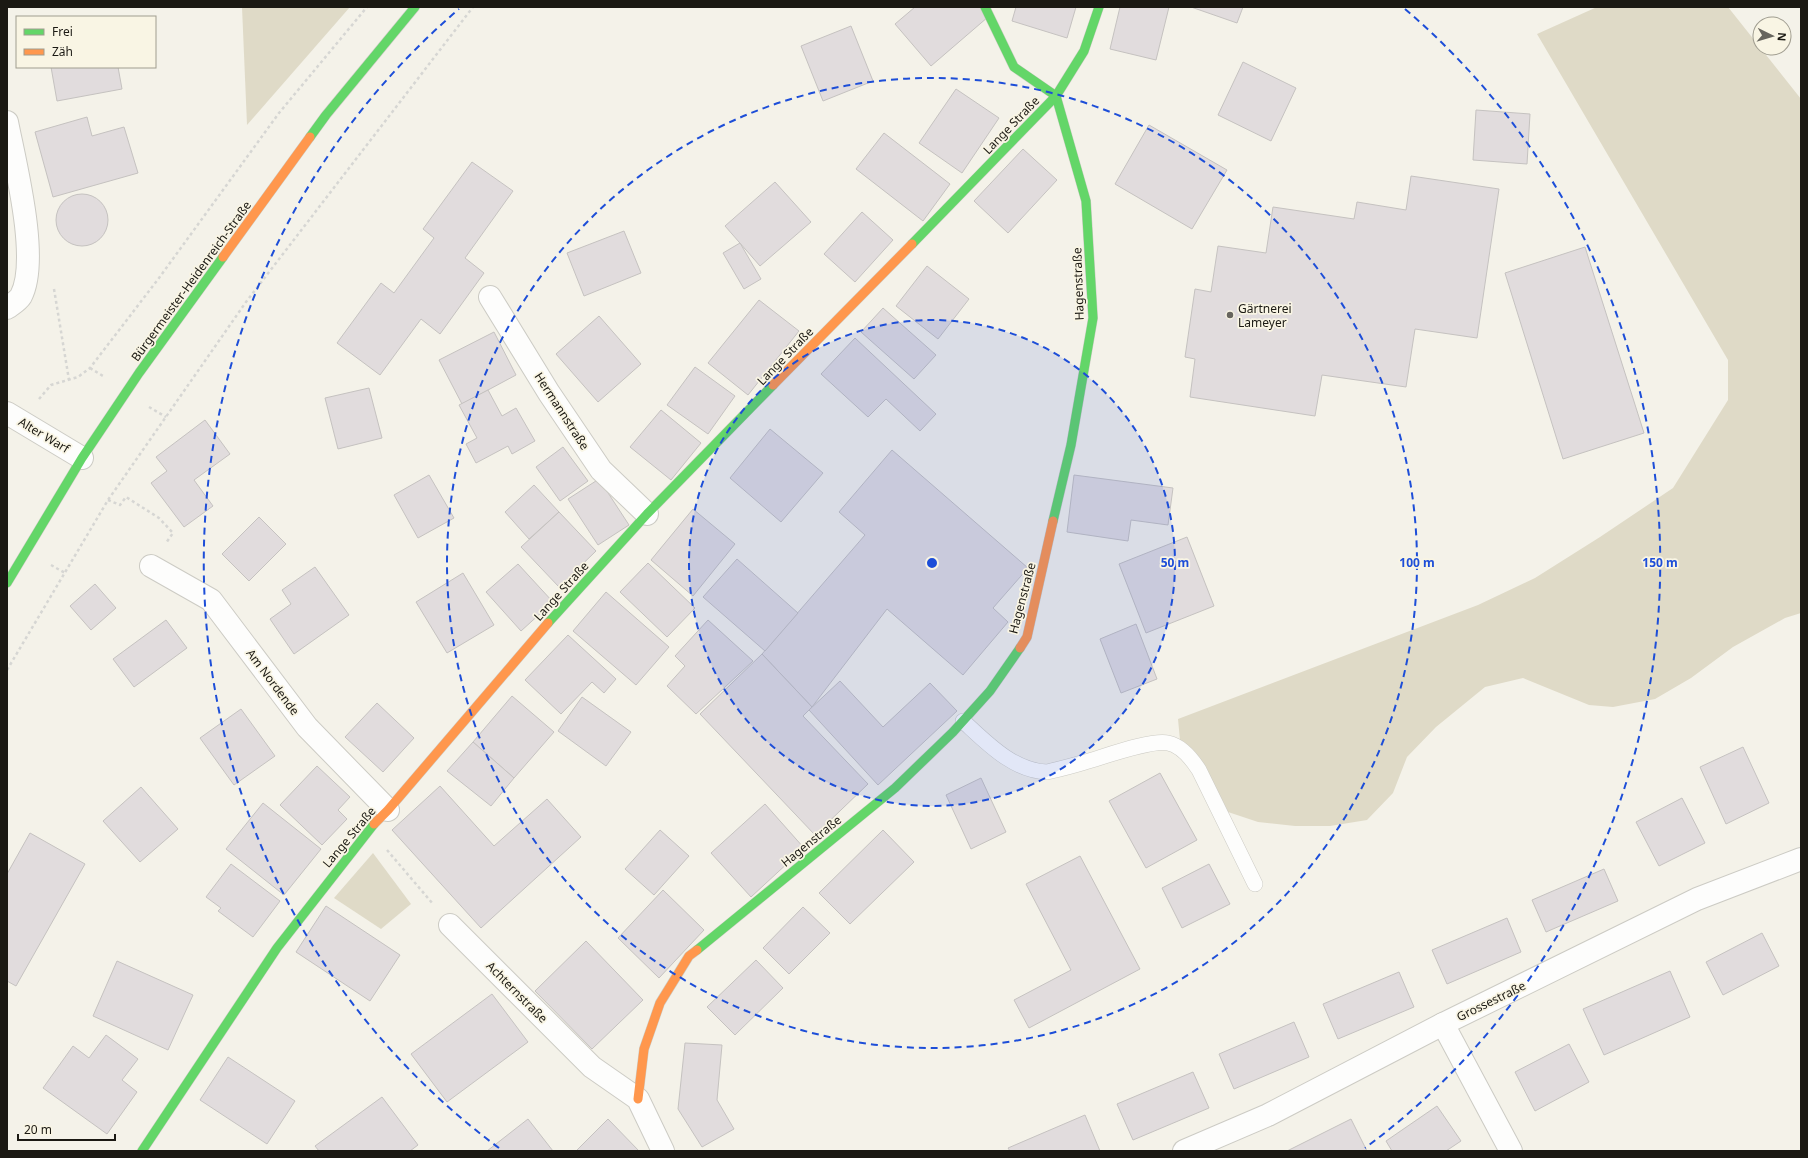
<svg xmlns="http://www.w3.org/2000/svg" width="1808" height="1158" font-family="'Noto Sans',sans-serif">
  <rect width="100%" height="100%" fill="#f4f2e9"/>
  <!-- green -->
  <g fill="#dfdac7">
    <path d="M242,7H350L247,125Z"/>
    <path d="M1597,7H1728L1801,99V613L1785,618L1733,647L1691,678L1655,699L1613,707L1589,705L1523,678L1485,687L1436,727L1407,757L1393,793L1367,820L1330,826H1295L1258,822L1225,811L1181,751L1178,719L1478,605L1535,578L1600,537L1673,488L1728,400V360L1537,34Z"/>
    <path d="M373,853L411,904L381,929L334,898Z"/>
  </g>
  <!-- building -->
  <g fill="#e1dcdd" stroke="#c5c2c0">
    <path d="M915,7H980L988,17L931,66L895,24Z"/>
    <path d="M1016,7H1076L1067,38L1012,21Z"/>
    <path d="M1120,7H1169L1156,60L1110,49Z"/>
    <path d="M1191,7H1243L1237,23Z"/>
    <path d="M851,26L873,81L823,101L801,46Z"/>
    <path d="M1243,62L1296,88L1271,141L1218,115Z"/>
    <path d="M51,67H118L122,89L57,101Z"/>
    <path d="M956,89L999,118L962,173L919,143Z"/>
    <path d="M1476,110L1530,114L1527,164L1473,160Z"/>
    <path d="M87,117L92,136L124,127L138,173L53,197L35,132Z"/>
    <path d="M1149,125L1227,170L1192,229L1115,184Z"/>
    <path d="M884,133L950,184L923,221L856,169Z"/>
    <path d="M1023,149L1057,180L1008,233L974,201Z"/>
    <path d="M472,162L513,191L465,258L484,273L440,334L421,319L380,375L337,343L381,283L394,293L434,238L423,229Z"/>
    <path d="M1411,176L1499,189L1477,338L1415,329L1406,387L1322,375L1315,416L1190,397L1195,359L1185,357L1195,289L1211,292L1218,246L1266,253L1273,207L1354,219L1357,202L1406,210Z"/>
    <path d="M775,182L811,222L760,266L725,226Z"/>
    <circle cx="82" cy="220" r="26"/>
    <path d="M862,212L893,240L855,282L824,254Z"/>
    <path d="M624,231L641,273L584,296L567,253Z"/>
    <path d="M740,243L761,279L744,289L723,253Z"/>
    <path d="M1585,247L1644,433L1563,459L1505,273Z"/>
    <path d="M927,266L969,299L938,339L896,306Z"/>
    <path d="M759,300L799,331L748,395L708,363Z"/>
    <path d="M883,308L936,355L914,379L861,332Z"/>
    <path d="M599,316L641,364L598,402L556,354Z"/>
    <path d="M494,332L516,375L462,404L439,360Z"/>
    <path d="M855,338L936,414L920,431L886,399L868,417L821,374Z"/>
    <path d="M695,367L735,396L708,434L667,405Z"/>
    <path d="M369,388L382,438L338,449L325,398Z"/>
    <path d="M488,390L502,416L516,408L535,441L512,454L508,446L476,463L466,444L477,438L459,405Z"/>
    <path d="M661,410L701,443L671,480L630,447Z"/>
    <path d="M205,420L230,454L194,480L213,506L184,527L151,483L167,471L156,457Z"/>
    <path d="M770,429L823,473L781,522L730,478Z"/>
    <path d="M563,447L588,481L560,501L536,467Z"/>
    <path d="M892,450L1028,568L993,608L1008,622L963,675L887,609L812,707L762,654L865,535L839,512Z"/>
    <path d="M429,475L454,518L418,538L394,495Z"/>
    <path d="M1074,475L1173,488L1168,525L1131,520L1128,541L1067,532Z"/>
    <path d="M599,479L629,525L598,545L568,499Z"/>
    <path d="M534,485L559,512L529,539L505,512Z"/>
    <path d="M693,509L735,544L693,596L651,560Z"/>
    <path d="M559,512L596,551L559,587L521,547Z"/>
    <path d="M259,517L286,544L249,581L222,554Z"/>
    <path d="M1187,537L1214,606L1146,633L1119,564Z"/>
    <path d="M737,559L798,613L765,651L703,597Z"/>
    <path d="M648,563L695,608L667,637L620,592Z"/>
    <path d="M518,564L553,602L521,631L486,592Z"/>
    <path d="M315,567L349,615L294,654L270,619L291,604L282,590Z"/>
    <path d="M463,573L494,625L447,653L416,602Z"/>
    <path d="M95,584L116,608L91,630L70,606Z"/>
    <path d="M606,592L669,647L636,685L573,631Z"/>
    <path d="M166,620L187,648L134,687L113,659Z"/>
    <path d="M708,620L753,661L696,714L667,686L685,666L675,656Z"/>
    <path d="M1136,624L1157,679L1121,693L1100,639Z"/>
    <path d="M568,635L616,679L604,693L592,682L561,714L525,680Z"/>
    <path d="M762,654L812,707L803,716L868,784L815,835L700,714Z"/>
    <path d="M840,681L883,727L930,683L957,711L878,785L809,710Z"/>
    <path d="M512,696L554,732L514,778L473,742Z"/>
    <path d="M582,697L631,732L606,766L558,731Z"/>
    <path d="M377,703L414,738L383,772L345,737Z"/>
    <path d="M241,709L275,756L234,785L200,738Z"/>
    <path d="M473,742L514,778L491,806L447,771Z"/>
    <path d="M1743,747L1769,803L1726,824L1700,767Z"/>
    <path d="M317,766L350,797L338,810L347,819L322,845L280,805Z"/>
    <path d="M1160,773L1197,840L1146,868L1109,801Z"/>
    <path d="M981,778L1006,832L971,849L946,795Z"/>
    <path d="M440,786L494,846L547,799L581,837L481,928L392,830Z"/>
    <path d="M141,787L178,829L140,862L103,821Z"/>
    <path d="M1682,798L1705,843L1659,866L1636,822Z"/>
    <path d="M263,803L321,849L284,895L226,849Z"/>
    <path d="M765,804L804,848L751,897L711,853Z"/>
    <path d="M660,830L689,856L654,895L625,869Z"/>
    <path d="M883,830L914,862L850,924L819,893Z"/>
    <path d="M30,833L85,864L16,986L7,981V874Z"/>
    <path d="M1080,856L1140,969L1029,1028L1014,1000L1071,970L1026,884Z"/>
    <path d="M231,864L280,901L253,937L218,911L221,908L206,897Z"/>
    <path d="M1209,864L1230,904L1182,928L1162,888Z"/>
    <path d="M1604,869L1618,901L1546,932L1532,900Z"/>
    <path d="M663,890L704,930L659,978L618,938Z"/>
    <path d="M326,906L400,955L370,1001L296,952Z"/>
    <path d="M803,907L830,933L789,974L763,948Z"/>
    <path d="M1507,918L1521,952L1447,984L1432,950Z"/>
    <path d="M1762,933L1779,966L1723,995L1706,962Z"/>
    <path d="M586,941L643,1000L592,1049L535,991Z"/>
    <path d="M756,960L783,988L735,1035L707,1007Z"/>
    <path d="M117,961L193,995L168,1050L93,1016Z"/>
    <path d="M1670,971L1690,1017L1604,1055L1583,1009Z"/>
    <path d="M1399,972L1414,1007L1338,1039L1323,1004Z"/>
    <path d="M492,994L528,1042L447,1102L411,1054Z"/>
    <path d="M1294,1022L1309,1057L1234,1089L1219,1054Z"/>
    <path d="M106,1035L138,1059L122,1080L137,1092L107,1134L43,1088L73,1046L89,1058Z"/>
    <path d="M685,1043L722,1045L717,1100L734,1129L702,1147L678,1109Z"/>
    <path d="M1569,1044L1589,1082L1535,1111L1515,1072Z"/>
    <path d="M228,1057L295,1101L267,1144L200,1100Z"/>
    <path d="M1193,1072L1209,1108L1133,1140L1117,1104Z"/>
    <path d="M382,1097L418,1145L410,1151H319L315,1146Z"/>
    <path d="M1437,1106L1461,1141L1446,1151H1392L1386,1141Z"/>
    <path d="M1085,1115L1100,1151H1010L1008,1148Z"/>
    <path d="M528,1119L553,1151H487Z"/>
    <path d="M608,1119L639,1151H576Z"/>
    <path d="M1351,1119L1367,1151H1287Z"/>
  </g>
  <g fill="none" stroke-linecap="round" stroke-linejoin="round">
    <!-- lane casing -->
    <g stroke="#cccbc4" stroke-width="16">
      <path id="lane" d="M963,721C986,742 1013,771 1047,772C1060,769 1072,766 1085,762C1103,757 1152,739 1168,743C1182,746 1192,759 1199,770L1255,884"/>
    </g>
    <!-- street casing -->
    <g stroke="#cccbc4" stroke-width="24">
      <g id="street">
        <path d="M7,122C15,163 40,260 21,296C18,301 11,305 7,308"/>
        <path d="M490,297L549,393L601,470L647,514"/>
        <path d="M7,413L82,458"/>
        <path d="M151,566L211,600L307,727L388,810"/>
        <path d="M450,925L592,1067L638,1099L663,1151"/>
        <path d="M1443,1024L1511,1151"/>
        <path d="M1184,1151L1268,1115L1443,1024L1697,899L1801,859"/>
      </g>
    </g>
    <!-- fast casing -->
    <g stroke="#cccbc4" stroke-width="10">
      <g id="fast">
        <path d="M985,7L1014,67L1056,96L1086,201L1093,318L1071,445L1053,521"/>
        <path d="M310,137L326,115L415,7"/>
        <path d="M912,244L1056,96L1084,51L1099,7"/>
        <path d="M7,583L82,458L139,373L223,257"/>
        <path d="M548,623L647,514L773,385"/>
        <path d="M697,950L895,788L953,732L990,691L1020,648"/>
        <path d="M142,1151L277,948L374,824"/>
      </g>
    </g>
    <!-- slow casing -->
    <g stroke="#cccbc4" stroke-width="10">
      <g id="slow">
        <path d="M223,257L310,137"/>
        <path d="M773,385L912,244"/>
        <path d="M1020,648L1027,637L1053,521"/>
        <path d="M374,824L388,810L548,623"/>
        <path d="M638,1099L644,1049L660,1003L689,956L697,950"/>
      </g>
    </g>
    <!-- path -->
    <g stroke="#d6d6d3" stroke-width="2.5" stroke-dasharray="3 3" stroke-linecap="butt">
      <path d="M54,289L69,380"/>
      <path d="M90,368L103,376"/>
      <path d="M39,399L51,385L78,377L90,368L159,278L279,113L367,7"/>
      <path d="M149,407L166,417"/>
      <path d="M108,500L120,505L126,497L159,518L173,533L166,543"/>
      <path d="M51,565L65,573"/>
      <path d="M7,670L108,500L246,302L473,7"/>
      <path d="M387,850L433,904"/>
    </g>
    <!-- lane -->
    <use href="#lane" stroke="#fdfdfc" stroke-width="15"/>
    <!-- street -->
    <use href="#street" stroke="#fdfdfc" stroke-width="22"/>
    <!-- fast -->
    <use href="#fast" stroke="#63d668" stroke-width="9"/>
    <!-- slow -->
    <use href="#slow" stroke="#ff974d" stroke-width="9"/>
  </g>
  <!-- distance rings -->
  <circle cx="932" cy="563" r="243" fill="#1d4ed8" fill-opacity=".12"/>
  <g fill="none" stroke="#1d4ed8" stroke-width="2" stroke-dasharray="7 5">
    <circle cx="932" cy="563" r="243"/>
    <circle cx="932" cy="563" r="485"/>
    <path d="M499 1148A728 728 0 0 1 459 9M1405 9A728 728 0 0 1 1365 1148"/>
  </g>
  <!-- markers -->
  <circle fill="#67655e" stroke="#f9f5e4" stroke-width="1.5" cx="1230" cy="315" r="4"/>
  <g text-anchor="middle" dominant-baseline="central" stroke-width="3.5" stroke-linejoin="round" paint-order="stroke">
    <!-- street labels -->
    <g font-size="12" fill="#1b1913" stroke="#f9f5e4">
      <text transform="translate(1011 125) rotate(-46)">Lange Straße</text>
      <text transform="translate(191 281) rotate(-54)">Bürgermeister-Heidenreich-Straße</text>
      <text transform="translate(1078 284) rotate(-92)">Hagenstraße</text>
      <text transform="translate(785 356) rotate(-46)">Lange Straße</text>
      <text transform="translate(562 411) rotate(57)">Hermannstraße</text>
      <text transform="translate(44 435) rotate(31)">Alter Warf</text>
      <text transform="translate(561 591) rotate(-48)">Lange Straße</text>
      <text transform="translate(1022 598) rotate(-75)">Hagenstraße</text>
      <text transform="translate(273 682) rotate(53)">Am Nordende</text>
      <text transform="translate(349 837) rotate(-50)">Lange Straße</text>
      <text transform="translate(811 841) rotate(-39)">Hagenstraße</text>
      <text transform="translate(517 992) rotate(45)">Achternstraße</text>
      <text transform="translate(1491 1001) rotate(-26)">Grossestraße</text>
    </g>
    <!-- poi labels -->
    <g font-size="12" fill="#1b1913" stroke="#f9f5e4" text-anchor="start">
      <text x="1238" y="308">Gärtnerei<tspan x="1238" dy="14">Lameyer</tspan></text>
    </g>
  </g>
  <circle cx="932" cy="563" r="6" fill="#1d4ed8" stroke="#f9f5e4" stroke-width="2"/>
  <g font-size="12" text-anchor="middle" font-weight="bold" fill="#1d4ed8" stroke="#f9f5e4" stroke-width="3.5" stroke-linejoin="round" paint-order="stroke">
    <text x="1175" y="567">50 m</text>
    <text x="1417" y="567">100 m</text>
    <text x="1660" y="567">150 m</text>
  </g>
  <!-- border -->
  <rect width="1808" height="1158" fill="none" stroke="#1b1913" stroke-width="16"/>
  <!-- legend -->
  <rect x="16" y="16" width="140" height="52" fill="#f9f5e4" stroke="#a09d90"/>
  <rect x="24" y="29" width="20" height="6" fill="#63d668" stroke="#a09d90"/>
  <text x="52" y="36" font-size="12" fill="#1b1913">Frei</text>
  <rect x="24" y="49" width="20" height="6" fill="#ff974d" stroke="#a09d90"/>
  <text x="52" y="56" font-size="12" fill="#1b1913">Zäh</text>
  <!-- north arrow -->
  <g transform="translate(1772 36) rotate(95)"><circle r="19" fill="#f9f5e4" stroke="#a09d90"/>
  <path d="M0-3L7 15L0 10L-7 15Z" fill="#67655e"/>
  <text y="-6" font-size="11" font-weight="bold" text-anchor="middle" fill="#1b1913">N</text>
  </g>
  <!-- scale -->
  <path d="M18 1134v6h97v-6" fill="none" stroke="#1b1913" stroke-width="2"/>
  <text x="24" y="1134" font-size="12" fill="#1b1913" stroke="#f9f5e4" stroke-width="3" paint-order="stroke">20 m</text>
</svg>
